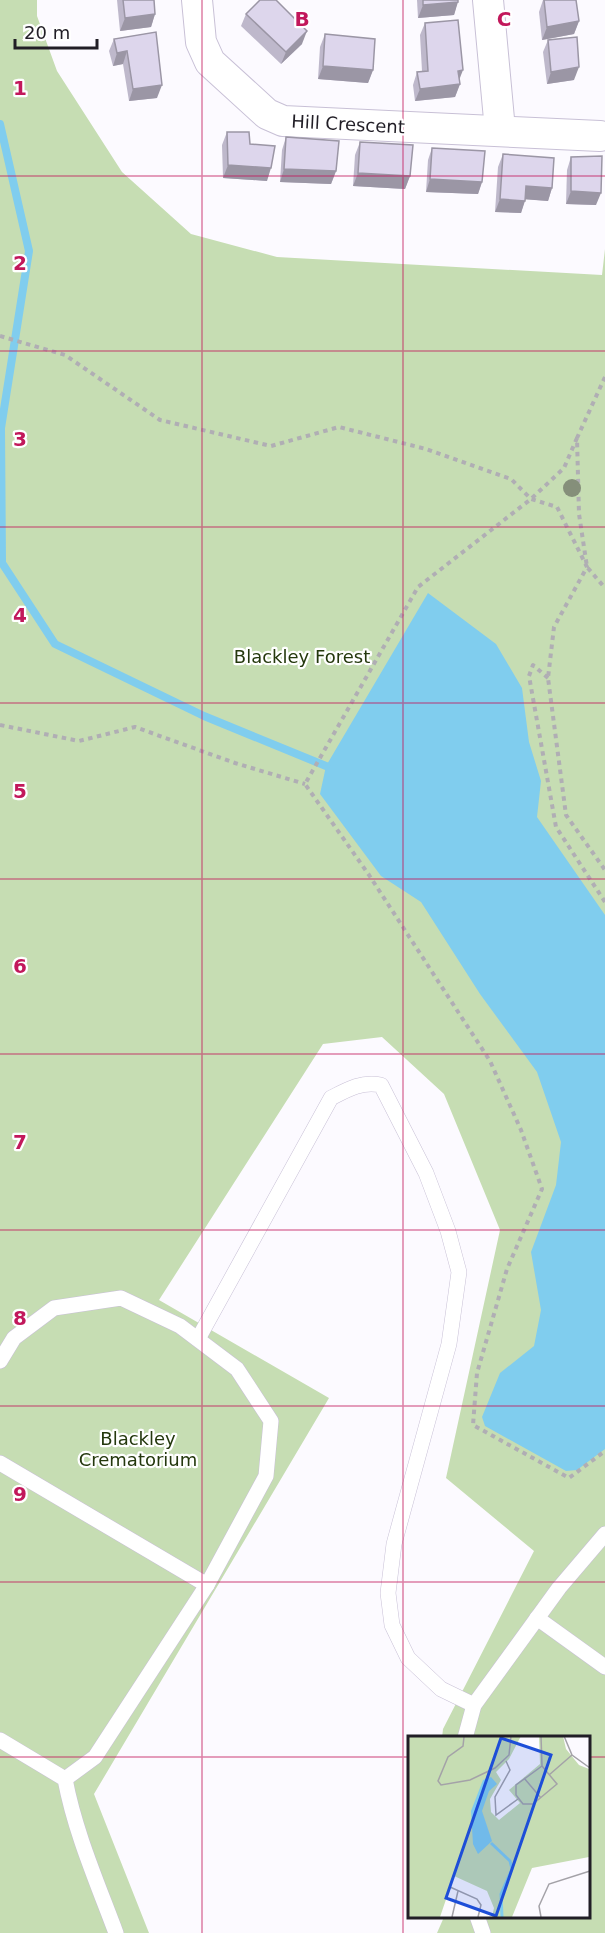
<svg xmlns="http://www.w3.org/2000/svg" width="605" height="1933" font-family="'DejaVu Sans',sans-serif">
  <rect width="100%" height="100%" fill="#fcfaff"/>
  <!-- green -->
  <path fill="#c6ddb3" d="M0,0H37V16L57,71L122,172L191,234L277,257L602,275L605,249V1933H437L444,1917L588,1916V1738H442L443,1729L534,1551L446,1478L500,1230L444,1094L382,1037L323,1044L159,1300L329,1398L94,1794L149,1933H0Z"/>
  <!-- water -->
  <path fill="#80cdee" d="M428,593L496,644L522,688L529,742L541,781L537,817L605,915V1449L577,1470L566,1471L485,1426L482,1417L500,1373L534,1346L541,1310L531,1252L556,1185L561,1142L537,1072L480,994L421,902L381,876L320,794L326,766Z"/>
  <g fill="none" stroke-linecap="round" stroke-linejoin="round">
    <!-- stream -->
    <path stroke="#80cdee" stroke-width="8" d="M0,124L29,251L1,428L2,563L55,644L204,716L326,766"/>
    <!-- lane casing -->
    <g stroke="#c8c0d6" stroke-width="16">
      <g id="lane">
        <path d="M198,1339L331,1098C348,1089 362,1081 381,1085L426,1173L448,1231L459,1272L449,1344L394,1544L388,1593L392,1625L408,1658L441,1689L474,1705"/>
        <path d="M0,1361L14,1338L54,1308L121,1298L180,1326L237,1369L271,1421L266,1476L207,1585L95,1757L65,1779"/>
        <path d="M0,1463L207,1585"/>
        <path d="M537,1618L605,1667"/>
        <path d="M465,1738L474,1705L559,1588L605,1534"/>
        <path d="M0,1740L65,1779C75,1832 97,1882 116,1933"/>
        <path d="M477,1916L483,1933"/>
      </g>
    </g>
    <!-- street casing -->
    <g stroke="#c8c0d6" stroke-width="32">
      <g id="street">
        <path d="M197,0L201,42L210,62L267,114L283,121L600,136"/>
        <path d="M488,0L500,130"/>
      </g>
    </g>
    <!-- path -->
    <g stroke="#b0aeb4" stroke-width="4" stroke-dasharray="4.5 4.5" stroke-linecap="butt">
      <path d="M0,336L65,355L160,420L271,446L339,427L426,449L511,479L531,499L557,507L587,567L554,627L548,678L566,815L605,870"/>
      <path d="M605,377L577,438L579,514L587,567L605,588"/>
      <path d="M577,438L564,468L531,499L418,587L305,784L369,875L490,1061L521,1130L542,1189L507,1269L477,1373L473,1425L569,1478L605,1451"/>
      <path d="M548,678L533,665L529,676L556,827L605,902"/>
      <path d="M0,725L79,741L135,727L235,763L305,784"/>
    </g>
    <!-- lane -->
    <use href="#lane" stroke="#fff" stroke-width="15"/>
    <!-- street -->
    <use href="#street" stroke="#fff" stroke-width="30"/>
  </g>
  <!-- trees -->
  <circle fill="#858f7a" cx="572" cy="488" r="9"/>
  <!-- wall -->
  <g fill="#beb8cb">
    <path d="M117,0H154L155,14L151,27L120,31Z"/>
    <path d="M417,0H458L454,15L418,18Z"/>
    <path d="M543,0H576L579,21L574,34L542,40L539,12Z"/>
    <path d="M246,14L302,44L281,64L241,26Z"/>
    <path d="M425,23L459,81L460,84L455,97L415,101L413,85L417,72L422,71L420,35Z"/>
    <path d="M156,32L157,98L129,101L123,64L113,66L109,51L114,39Z"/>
    <path d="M325,34L373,70L368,83L318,79L320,47Z"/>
    <path d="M548,40L574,80L547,84L543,52Z"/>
    <path d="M227,132L267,181L223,178L222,145Z"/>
    <path d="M286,137L336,171L331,184L280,182L282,150Z"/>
    <path d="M360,142L410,176L405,189L353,186L355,155Z"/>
    <path d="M432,148L482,182L478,194L426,192L428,160Z"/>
    <path d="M503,154L552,188L548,201L525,199L521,213L495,212L498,167Z"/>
    <path d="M571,157L596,205L566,204L567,170Z"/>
  </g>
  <!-- shaded-wall -->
  <g fill="#9b96a5">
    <path d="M458,2L454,15L418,18L423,5Z"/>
    <path d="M155,14L151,27L120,31L125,18Z"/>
    <path d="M579,21L574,34L542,40L547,27Z"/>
    <path d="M307,31L302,44L281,64L286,52Z"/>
    <path d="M127,51L123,64L113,66L117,53Z"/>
    <path d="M323,66L373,70L368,83L318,79Z"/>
    <path d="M579,67L574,80L547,84L551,72Z"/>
    <path d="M463,70L458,83V71Z"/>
    <path d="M460,84L455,97L415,101L420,89Z"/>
    <path d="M162,85L157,98L129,101L133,89Z"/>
    <path d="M228,165L271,168L267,181L223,178Z"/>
    <path d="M284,169L336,171L331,184L280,182Z"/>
    <path d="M358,173L410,176L405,189L353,186Z"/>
    <path d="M430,179L482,182L478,194L426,192Z"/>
    <path d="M526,186L552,188L548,201L521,199Z"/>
    <path d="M571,191L601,193L596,205L566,204Z"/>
    <path d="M500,199L525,201L521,213L495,212Z"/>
  </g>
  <!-- building -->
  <g fill="#ddd6ec" stroke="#9b96a5" stroke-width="1.5">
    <path d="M123,0H154L155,14L125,18Z"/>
    <path d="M260,0H276L307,31L286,52L246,14Z"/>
    <path d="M423,0H458V2L423,5Z"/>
    <path d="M544,0H576L579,21L547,27Z"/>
    <path d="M458,20L463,70L458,71L460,84L420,89L417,72L428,71L425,23Z"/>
    <path d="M156,32L162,85L133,89L127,51L117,53L114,39Z"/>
    <path d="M325,34L375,39L373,70L323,66Z"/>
    <path d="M577,37L579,67L551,72L548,40Z"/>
    <path d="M227,132H249L250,144L275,146L271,168L228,165Z"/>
    <path d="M286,137L339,141L336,171L284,169Z"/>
    <path d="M360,142L413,145L410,176L358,173Z"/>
    <path d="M432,148L485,151L482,182L430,179Z"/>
    <path d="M503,154L554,158L552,188L526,186L525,201L500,199Z"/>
    <path d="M602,156L601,193L571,191V157Z"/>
  </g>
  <!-- grid -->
  <path fill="none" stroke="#c2185b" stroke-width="1.5" stroke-opacity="0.55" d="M202,0V1933M403,0V1933M0,176H605M0,351H605M0,527H605M0,703H605M0,879H605M0,1054H605M0,1230H605M0,1406H605M0,1582H605M0,1757H410M588,1757H605"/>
  <g text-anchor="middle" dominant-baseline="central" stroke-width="4.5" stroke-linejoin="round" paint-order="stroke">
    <!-- street labels -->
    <g font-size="18" fill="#211e26" stroke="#fff">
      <text transform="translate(348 124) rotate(3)">Hill Crescent</text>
    </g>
    <!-- park labels -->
    <g font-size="18" fill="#24380d" stroke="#fff">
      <text x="302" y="656">Blackley Forest</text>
      <text x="138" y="1438">Blackley<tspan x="138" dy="21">Crematorium</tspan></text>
    </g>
  </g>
  <!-- overview -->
  <g transform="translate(408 1736)">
    <rect width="182" height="182" fill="#fcfaff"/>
    <path d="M0,0H113L101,23L88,36L93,44L82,63L83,76L91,84L112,67L101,54L132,28L131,0H155L158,13L171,29L181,33V121L124,132L104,181H84L86,172L79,155L46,140L32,181H0Z" fill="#c6ddb3"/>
    <path d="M83,41L89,48L81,55L74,75L84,105L70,118L65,108L63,75L75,44Z" fill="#80cdee"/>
    <path fill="none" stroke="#80cdee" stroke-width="3" d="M83,107L102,125L104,133L93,158L94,181"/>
    <path fill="none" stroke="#a4a2a8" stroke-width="1.5" d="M133,0L134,30L149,48L125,68H115L108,59V49L134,30M156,0L164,19L182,32M56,1L55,10L40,21L30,45L33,49L62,44L87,32L101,19L103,0M98,25L102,34L87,61L88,79L110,63M141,39L164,19M116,42L133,62M42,151L69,163L73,169L70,181M44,181L50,155M133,181L131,170L141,148L182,135"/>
    <path fill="#1d4ed8" fill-opacity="0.15" stroke="#1d4ed8" stroke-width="3" d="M93,2L143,19L88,180L38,162Z"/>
    <rect width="182" height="182" fill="none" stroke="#211e26" stroke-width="3"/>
  </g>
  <g font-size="20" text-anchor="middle" font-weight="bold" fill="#c2185b" stroke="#fff" stroke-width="4.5" stroke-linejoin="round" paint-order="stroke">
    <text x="302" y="26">B</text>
    <text x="504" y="26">C</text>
    <text x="20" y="95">1</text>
    <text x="20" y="270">2</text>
    <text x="20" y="446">3</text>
    <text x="20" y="622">4</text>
    <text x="20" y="798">5</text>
    <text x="20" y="973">6</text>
    <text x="20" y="1149">7</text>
    <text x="20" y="1325">8</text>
    <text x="20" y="1501">9</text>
  </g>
  <!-- scale -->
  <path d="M15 39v9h82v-9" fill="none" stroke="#211e26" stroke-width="3"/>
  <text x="24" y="39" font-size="18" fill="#211e26" stroke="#ffffff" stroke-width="4.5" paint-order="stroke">20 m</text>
</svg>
